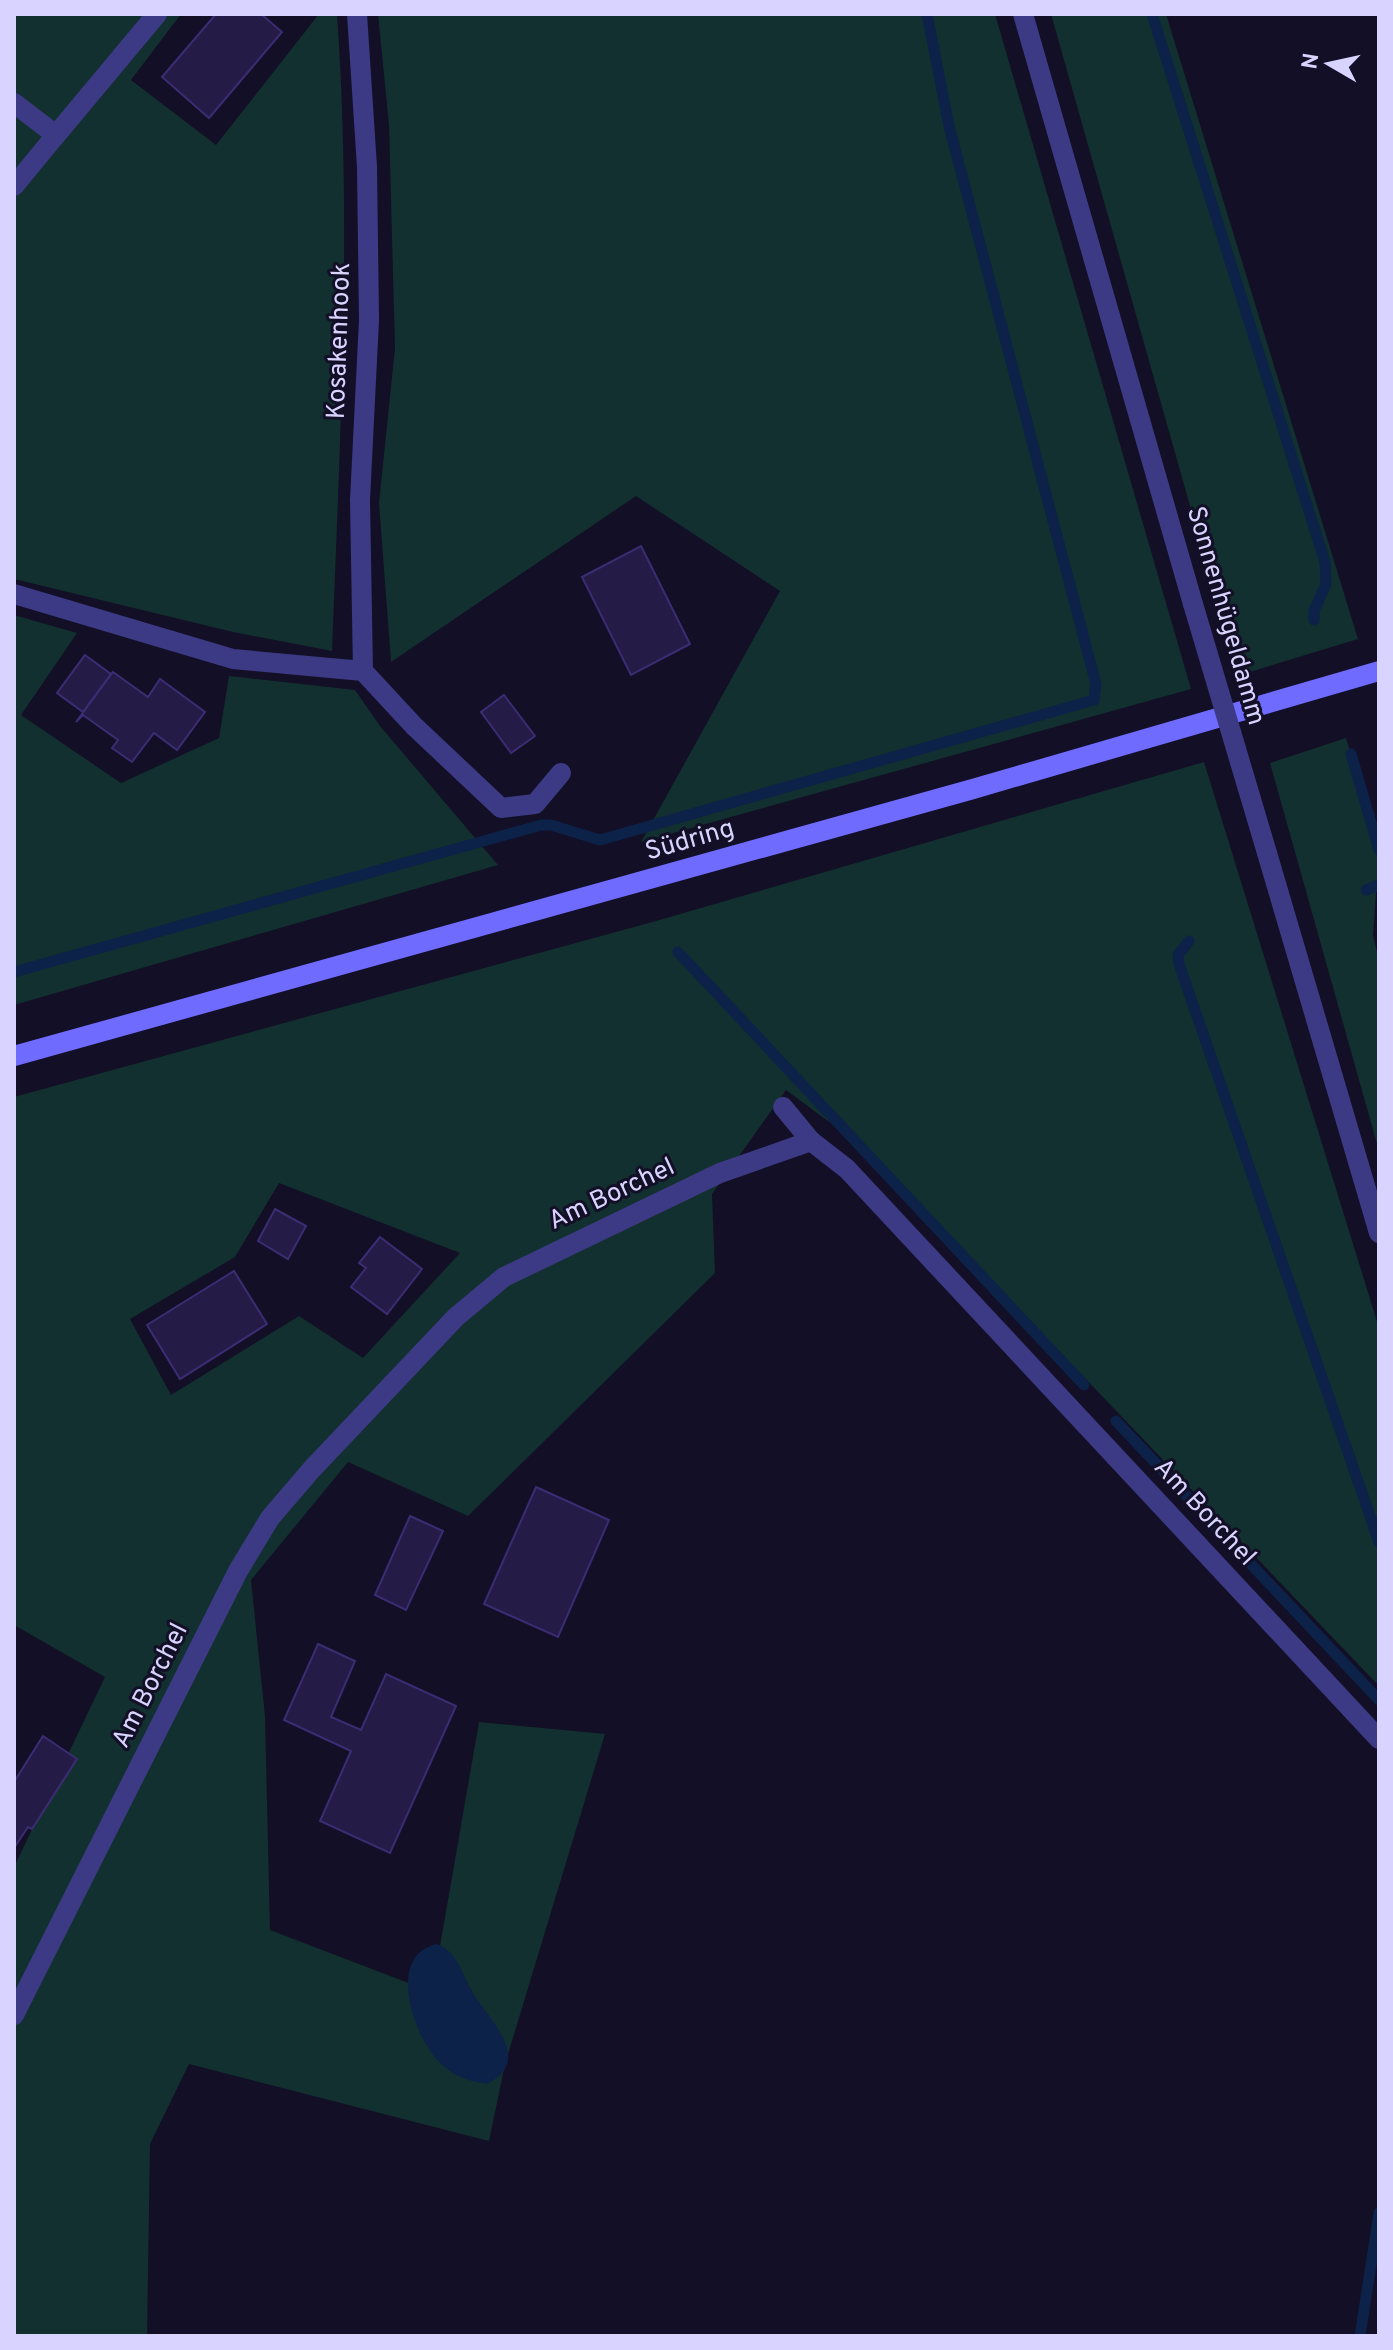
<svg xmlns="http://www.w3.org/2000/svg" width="1393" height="2350" font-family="Overpass,sans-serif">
  <rect width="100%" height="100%" fill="#130f26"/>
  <!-- green -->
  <g fill="#12302f" fill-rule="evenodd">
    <path d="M14,14H181L131,80L216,145L319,14H337C352,225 340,439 332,651L233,632L14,579Z"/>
    <path d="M378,14H995L1191,689L641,842L780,591L636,496L391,662L379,503L395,348L389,125Z"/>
    <path d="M1051,14H1166L1358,639L1243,674L1196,527Z"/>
    <path d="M14,615L77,633L21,715L121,783L219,738L229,676L355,690L380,726L498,865L14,1005Z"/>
    <path d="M1346,738L1379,850L1373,935L1379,961V1151L1270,763Z"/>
    <path d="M1204,762L1379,1328V1686L867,1150L786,1090L712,1194L715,1273L468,1516L348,1462L251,1580L265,1716L270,1930L432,1992L479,1722L605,1734L505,2064L489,2141L189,2064L150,2144L147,2336H14V1867L105,1677L14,1625V1097L656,921ZM279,1183L460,1253L363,1358L299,1316L171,1395L130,1319L235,1257Z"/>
  </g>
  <!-- water -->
  <path fill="#0c2248" d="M437,1944C458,1952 462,1975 473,1993C489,2020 535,2060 487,2084C469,2081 455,2077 441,2064C415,2040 384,1955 437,1944Z"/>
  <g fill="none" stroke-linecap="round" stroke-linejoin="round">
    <!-- stream -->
    <g stroke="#0c2248" stroke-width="11">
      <path d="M1152,14L1325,562L1326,584L1314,611V620"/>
      <path d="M1351,754L1379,850"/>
      <path d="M1366,890L1379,885"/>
      <path d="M1189,941L1178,955L1179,964L1379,1542"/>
      <path d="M678,952L1084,1385"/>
      <path d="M14,972L541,825H551L600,840L1094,700L1096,684L949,126L927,14"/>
      <path d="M1116,1421L1379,1700"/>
      <path d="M1360,2336L1379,2213"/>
    </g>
  </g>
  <!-- building -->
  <g fill="#241b47" stroke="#3b2d73" stroke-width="2">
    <path d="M216,14H261L282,32L209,118L162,77Z"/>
    <path d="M641,546L690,644L631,675L582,577Z"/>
    <path d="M85,655L111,674L83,712L57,693Z"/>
    <path d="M113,672L148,697L160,679L205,712L177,750L154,733L132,762L112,748L118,740L83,715L76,722Z"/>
    <path d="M504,695L535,736L511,753L481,712Z"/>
    <path d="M275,1209L306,1226L288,1259L258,1241Z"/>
    <path d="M380,1237L422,1269L387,1314L351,1287L366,1268L359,1263Z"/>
    <path d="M234,1271L267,1324L180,1379L147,1325Z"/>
    <path d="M536,1487L609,1520L558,1637L484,1604Z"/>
    <path d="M410,1516L443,1531L406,1610L375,1595Z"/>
    <path d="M318,1644L355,1661L331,1717L361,1730L386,1674L456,1706L390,1853L320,1821L351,1751L284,1720Z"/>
    <path d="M43,1736L77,1759L32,1829L28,1827L14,1848V1782Z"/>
  </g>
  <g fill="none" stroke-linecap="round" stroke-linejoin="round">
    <!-- service -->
    <g stroke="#3d3a85" stroke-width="20">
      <path d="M56,135L157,14"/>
      <path d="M783,1107L811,1141"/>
    </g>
    <!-- minor -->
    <g stroke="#3d3a85" stroke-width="20">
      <path d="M357,14L367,167L369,320L360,500L363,671L414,726L501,808L535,804L561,773"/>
      <path d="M1023,14L1193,604"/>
      <path d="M14,103L56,135L14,186"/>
      <path d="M14,594L233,659L363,671"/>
      <path d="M1267,853L1379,1233"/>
      <path d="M14,2015L238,1571L270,1518L312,1469L456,1317L504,1277L720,1173L811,1141L847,1169L1379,1739"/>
    </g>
    <!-- secondary -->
    <path stroke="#6f6bff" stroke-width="20" d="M14,1056L973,789L1379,671"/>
    <!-- minor-bridge -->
    <path stroke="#3d3a85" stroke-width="20" d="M1193,604L1267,853"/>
  </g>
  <g text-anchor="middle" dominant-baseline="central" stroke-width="6" stroke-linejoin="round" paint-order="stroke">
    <!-- street labels -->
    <g font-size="26" fill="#d9d4ff" stroke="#130f26">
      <text transform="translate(340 341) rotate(-88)">Kosakenhook</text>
      <text transform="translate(1225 616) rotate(74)">Sonnenhügeldamm</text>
      <text transform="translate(690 841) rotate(-16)">Südring</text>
      <text transform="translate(612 1195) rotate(-25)">Am Borchel</text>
      <text transform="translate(1204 1513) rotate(47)">Am Borchel</text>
      <text transform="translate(151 1686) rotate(-63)">Am Borchel</text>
    </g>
  </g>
  <!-- border -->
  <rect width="1393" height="2350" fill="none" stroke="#d9d4ff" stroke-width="32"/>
  <!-- north arrow -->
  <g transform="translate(1329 64) rotate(279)" stroke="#130f26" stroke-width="6" paint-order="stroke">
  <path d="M0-6L14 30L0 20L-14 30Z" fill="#d9d4ff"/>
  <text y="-12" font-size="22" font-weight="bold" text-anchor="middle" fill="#d9d4ff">N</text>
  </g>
</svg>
